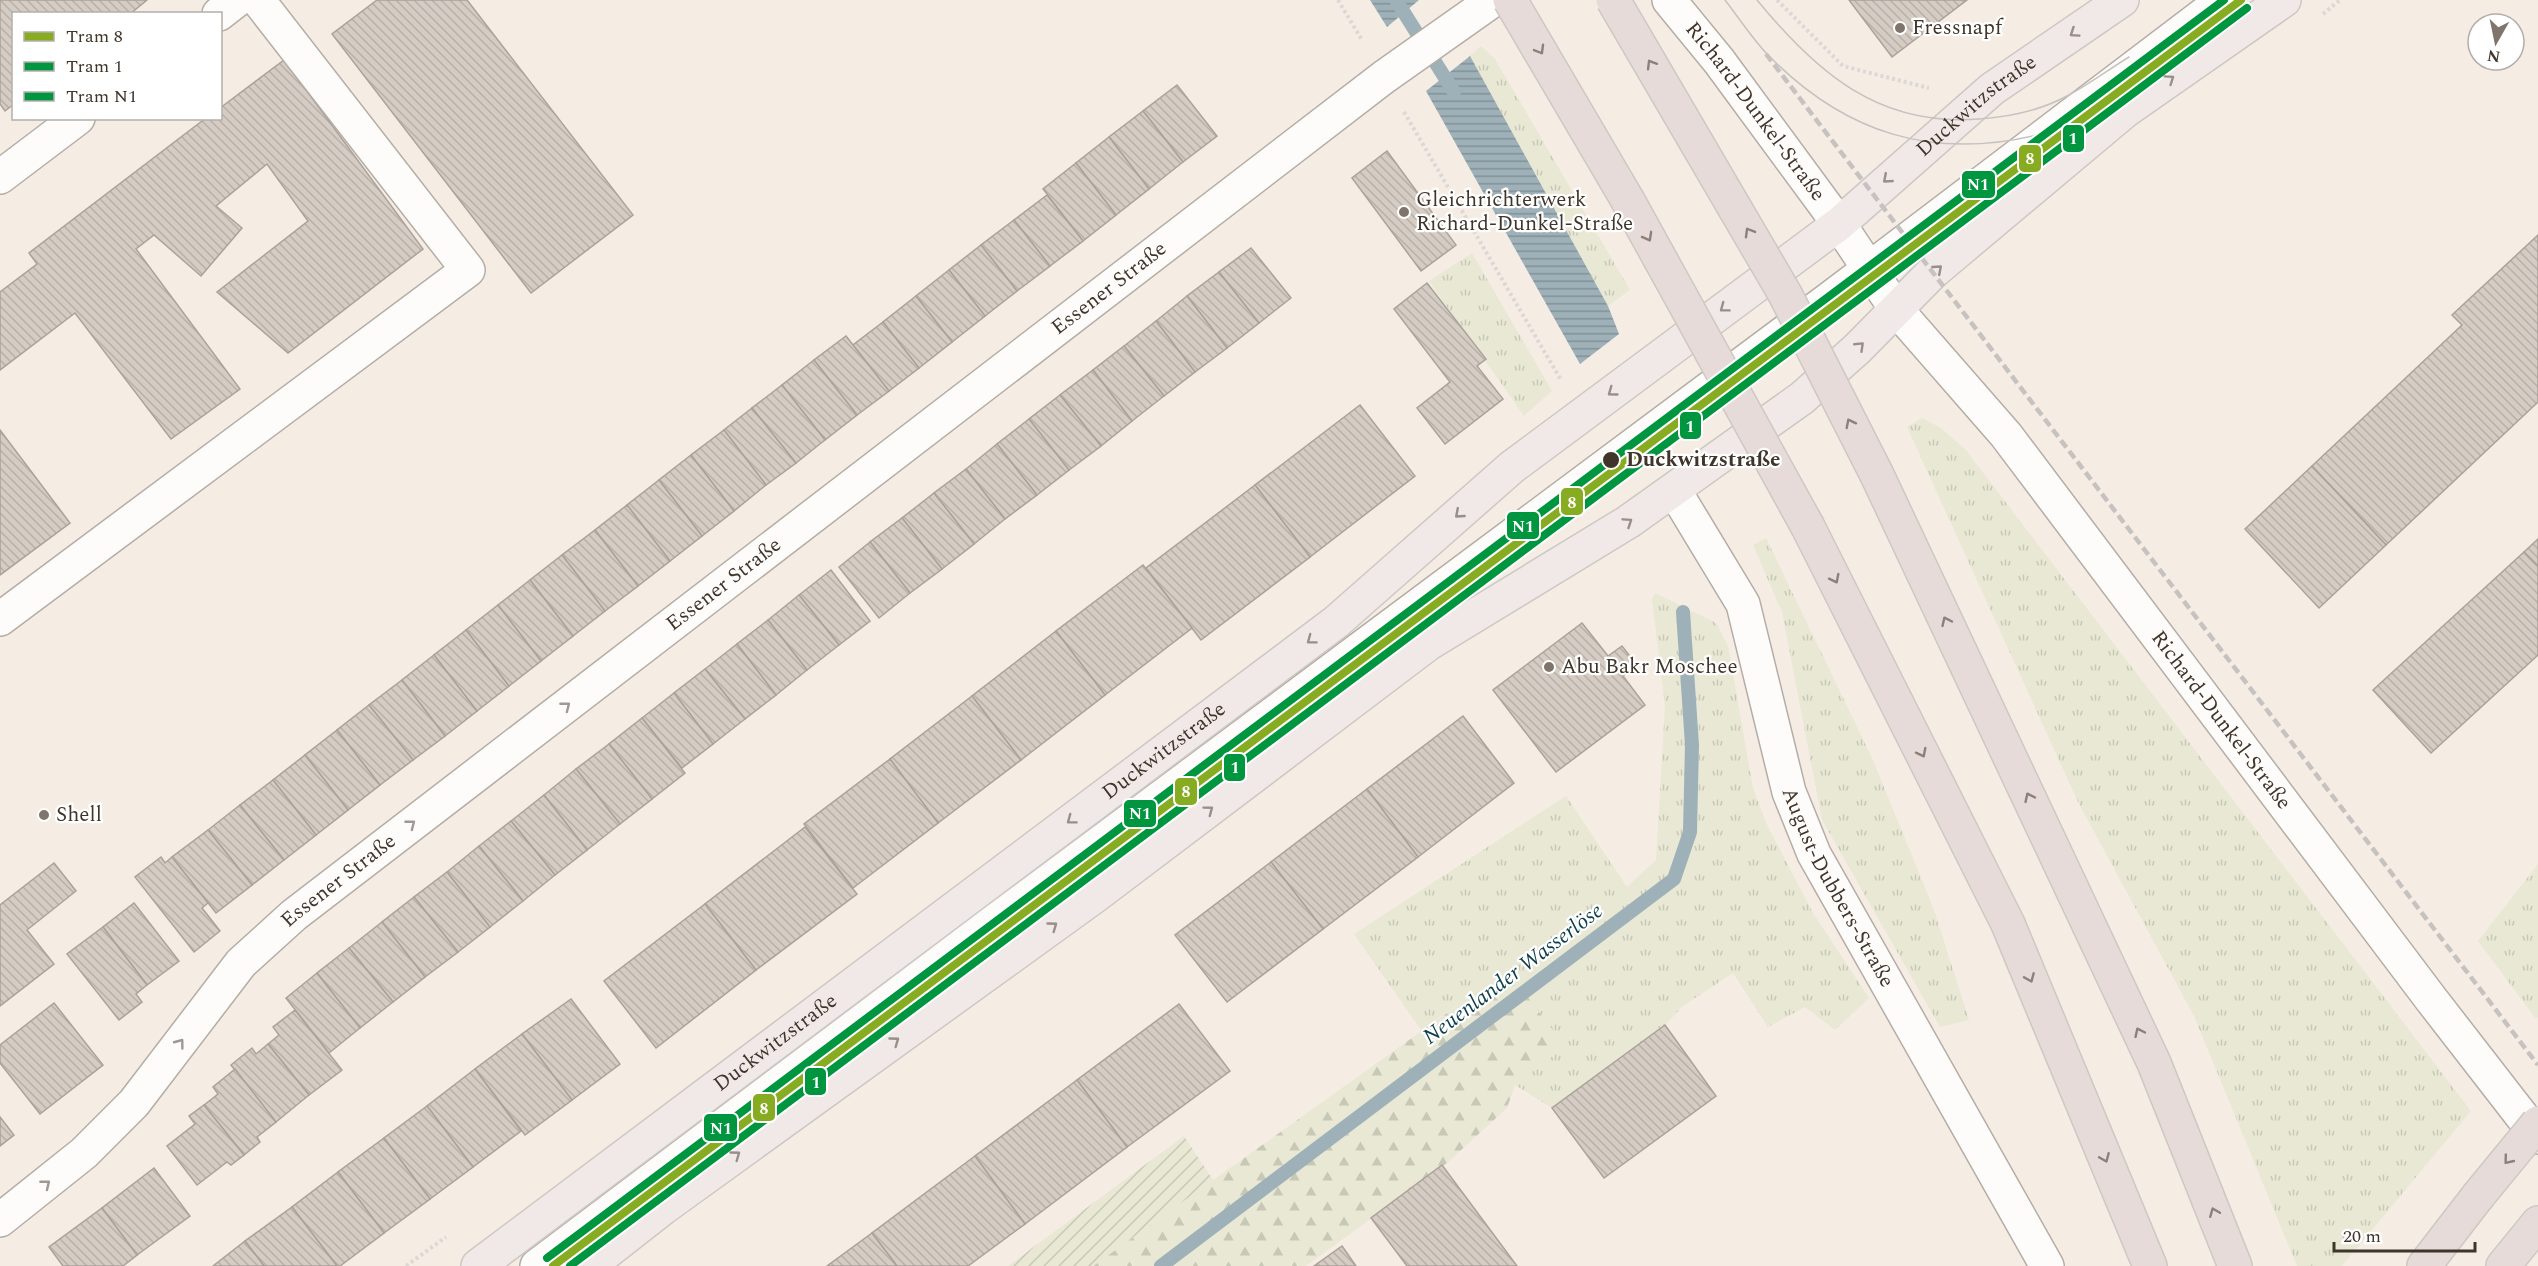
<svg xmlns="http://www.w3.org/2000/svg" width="2538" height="1266" font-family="Spectral,serif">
  <defs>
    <pattern id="grass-tufts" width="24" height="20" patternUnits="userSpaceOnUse" patternTransform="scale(1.5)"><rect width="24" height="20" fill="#e8e8d5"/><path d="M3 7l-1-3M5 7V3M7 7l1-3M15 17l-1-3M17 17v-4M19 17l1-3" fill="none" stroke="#c8c8b7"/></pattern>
    <pattern id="forest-firs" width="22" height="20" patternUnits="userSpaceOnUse" patternTransform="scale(1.5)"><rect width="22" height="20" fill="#e8e8d5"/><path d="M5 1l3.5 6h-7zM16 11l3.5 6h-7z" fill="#c8c8b7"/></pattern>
    <pattern id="garden-furrows" width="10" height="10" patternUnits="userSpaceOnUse" patternTransform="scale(1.5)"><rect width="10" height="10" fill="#e8e8d5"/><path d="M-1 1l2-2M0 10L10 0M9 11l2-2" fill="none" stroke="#c8c8b7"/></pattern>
    <pattern id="water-rules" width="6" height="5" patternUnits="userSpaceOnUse" patternTransform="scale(1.5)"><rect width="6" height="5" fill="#9eb1b8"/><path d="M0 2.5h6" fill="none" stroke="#829196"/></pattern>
    <pattern id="building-back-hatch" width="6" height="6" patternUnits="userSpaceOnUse" patternTransform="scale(1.5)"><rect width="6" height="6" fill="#d5ccc4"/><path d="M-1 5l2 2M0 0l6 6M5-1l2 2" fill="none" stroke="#b8b0a9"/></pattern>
  </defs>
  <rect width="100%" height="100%" fill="#f5ece4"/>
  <!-- grass -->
  <g fill="url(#grass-tufts)">
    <path d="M1481,46L1495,59L1630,290L1608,306L1470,56Z"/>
    <path d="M1472,253L1552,391L1524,416L1429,281Z"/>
    <path d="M1922,418L1941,428L1965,449L2471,1111L2342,1266H2297L2194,1016L2079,804L1907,427Z"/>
    <path d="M1766,538L1873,760L1934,910L1969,1020L1940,1027L1822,820L1782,612L1753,545Z"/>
    <path d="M1655,593L1716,623L1728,646L1753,788L1767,825L1813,913L1869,998L1835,1030L1805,1007L1768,1027L1733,973L1683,1006L1665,1025L1552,1108L1515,1085L1565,1046L1507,971L1421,1030L1354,934L1566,796L1627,887L1656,860L1665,706L1652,599Z"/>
    <path d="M2538,864V1016L2536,1019L2478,941Z"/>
  </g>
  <!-- forest -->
  <path fill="url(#forest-firs)" d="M1507,970L1565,1046L1515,1085L1507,1108L1447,1163L1306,1266H1093Z"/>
  <!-- garden -->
  <path fill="url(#garden-furrows)" d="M1184,1136L1213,1180L1093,1266H1008Z"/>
  <!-- water -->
  <g fill="url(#water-rules)">
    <path d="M1370,0H1419L1387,27Z"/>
    <path d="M1470,56L1608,306L1619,334L1580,364L1426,91Z"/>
  </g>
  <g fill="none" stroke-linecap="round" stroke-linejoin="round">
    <!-- stream -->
    <g stroke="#9eb1b8" stroke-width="14">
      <path d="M1396,0L1454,92"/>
      <path d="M1161,1266L1674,879L1690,832L1692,745L1683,612"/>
    </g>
  </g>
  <!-- building -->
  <g fill="url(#building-back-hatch)" stroke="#aba29a" stroke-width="1.5">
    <path d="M0,0H147L130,14H14V104L5,111L0,104Z"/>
    <path d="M377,0H467L633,215L531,293L332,34Z"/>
    <path d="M1849,0H1967L1892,57Z"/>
    <path d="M284,60L423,249L288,353L217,292L308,221L267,164L216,206L242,228L201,276L154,235L136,249L240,389L171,439L75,313L0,370V292L37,264L29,253L206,118H220V108Z"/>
    <path d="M1177,85L1217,136L1183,162L1143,111Z"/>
    <path d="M1143,111L1183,162L1149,189L1109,137Z"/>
    <path d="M1109,137L1149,189L1116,215L1076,163Z"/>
    <path d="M1387,151L1456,245L1421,271L1352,178Z"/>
    <path d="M1076,163L1116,215L1083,241L1043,189Z"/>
    <path d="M1047,195L1083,241L1050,266L1014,220Z"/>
    <path d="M1014,220L1050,266L1017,291L981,245Z"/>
    <path d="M2538,235V402L2386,545L2312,466L2462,325L2452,315Z"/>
    <path d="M981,245L1017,291L985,316L949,270Z"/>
    <path d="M1251,248L1291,298L1259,323L1219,272Z"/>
    <path d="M949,270L985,316L952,342L916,296Z"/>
    <path d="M1219,272L1259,323L1227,348L1187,296Z"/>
    <path d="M1427,283L1486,359L1477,366L1503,399L1445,444L1417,408L1450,382L1394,309Z"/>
    <path d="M916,296L952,342L919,368L883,322Z"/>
    <path d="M1187,296L1227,348L1195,372L1156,321Z"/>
    <path d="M1156,321L1195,372L1164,396L1124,346Z"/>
    <path d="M883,322L919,368L889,391L853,345Z"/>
    <path d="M846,336L889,391L857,415L814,360Z"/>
    <path d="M1124,346L1164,396L1132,421L1093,370Z"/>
    <path d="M814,360L857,415L825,440L782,385Z"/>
    <path d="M1093,370L1132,421L1101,446L1060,395Z"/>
    <path d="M782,385L825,440L796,463L752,408Z"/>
    <path d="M1060,395L1101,446L1069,470L1029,419Z"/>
    <path d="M1360,405L1415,476L1310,557L1255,485Z"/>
    <path d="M752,408L796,463L766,485L724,430Z"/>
    <path d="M1029,419L1069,470L1037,495L997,444Z"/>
    <path d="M0,430L70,523L0,575Z"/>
    <path d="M724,430L766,485L734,511L691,455Z"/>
    <path d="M997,444L1037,495L1005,519L966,469Z"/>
    <path d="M691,455L734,511L702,536L659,480Z"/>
    <path d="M2312,466L2386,545L2319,608L2245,529Z"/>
    <path d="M966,469L1005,519L974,544L934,493Z"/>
    <path d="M659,480L702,536L670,561L627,505Z"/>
    <path d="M1255,485L1310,557L1201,640L1146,568Z"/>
    <path d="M934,493L974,544L942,569L902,518Z"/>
    <path d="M627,505L670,561L638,586L595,530Z"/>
    <path d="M902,518L942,569L910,593L870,542Z"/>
    <path d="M595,530L638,586L605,611L562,555Z"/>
    <path d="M2538,539V566L2524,552Z"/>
    <path d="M870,542L910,593L879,618L839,567Z"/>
    <path d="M2524,552L2538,566V655L2431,753L2373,690Z"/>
    <path d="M562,555L605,611L573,636L530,580Z"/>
    <path d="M1143,565L1192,628L1105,695L1056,631Z"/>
    <path d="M831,570L870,621L839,645L799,595Z"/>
    <path d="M530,580L573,636L541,661L498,605Z"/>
    <path d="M799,595L839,645L807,670L768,620Z"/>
    <path d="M498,605L541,661L509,686L466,630Z"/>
    <path d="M768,620L807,670L776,695L737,644Z"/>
    <path d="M1582,623L1608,656L1622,646L1637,665L1623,676L1645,705L1556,772L1493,690Z"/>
    <path d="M466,630L509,686L477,711L434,655Z"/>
    <path d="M1056,631L1105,695L1021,760L972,696Z"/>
    <path d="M737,644L776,695L745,719L705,669Z"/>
    <path d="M434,655L477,711L445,736L402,680Z"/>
    <path d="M705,669L745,719L713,744L674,693Z"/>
    <path d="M402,680L445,736L413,760L369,705Z"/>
    <path d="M674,693L713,744L682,768L642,718Z"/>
    <path d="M972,696L1021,760L938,823L890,759Z"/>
    <path d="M369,705L413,760L380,785L337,730Z"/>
    <path d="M1463,716L1514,783L1418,857L1367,789Z"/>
    <path d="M642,718L685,773L652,799L609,744Z"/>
    <path d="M337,730L380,785L348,810L305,755Z"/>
    <path d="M609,744L652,799L620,824L576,769Z"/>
    <path d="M305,755L348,810L316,835L273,780Z"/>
    <path d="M890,759L938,823L853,888L804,824Z"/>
    <path d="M576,769L620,824L587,850L544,795Z"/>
    <path d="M273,780L316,835L284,860L240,805Z"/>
    <path d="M1367,789L1418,857L1323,929L1271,862Z"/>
    <path d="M544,795L587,850L555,875L511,821Z"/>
    <path d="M240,805L284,860L252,885L208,830Z"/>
    <path d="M511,821L555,875L523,901L479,846Z"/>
    <path d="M805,827L857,894L756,970L705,904Z"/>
    <path d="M208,830L252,885L216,913L172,857Z"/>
    <path d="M479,846L523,901L490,927L447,872Z"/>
    <path d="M161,857L165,863L172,857L208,903L202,908L220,931L194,952L135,877Z"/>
    <path d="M1271,862L1323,929L1227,1002L1175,935Z"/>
    <path d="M54,863L76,891L27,930L54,964L0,1006V905Z"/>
    <path d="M447,872L490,927L458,952L414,897Z"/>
    <path d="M414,897L458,952L425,977L382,922Z"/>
    <path d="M134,903L179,961L147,985L103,927Z"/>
    <path d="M705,904L756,970L656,1048L604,981Z"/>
    <path d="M382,922L425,977L393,1002L349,948Z"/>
    <path d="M103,927L147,985L136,994L142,1002L119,1020L67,954Z"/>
    <path d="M349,948L393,1002L360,1028L317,973Z"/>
    <path d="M317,973L360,1028L329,1053L286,998Z"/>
    <path d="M571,999L620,1064L572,1100L522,1034Z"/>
    <path d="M54,1003L103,1065L40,1114L0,1063V1045Z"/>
    <path d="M1179,1004L1230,1071L1127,1147L1077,1080Z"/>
    <path d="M295,1010L342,1070L309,1095L268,1044L279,1035L273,1027Z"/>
    <path d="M1665,1025L1716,1096L1604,1178L1552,1108Z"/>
    <path d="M522,1034L572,1100L525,1135L475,1069Z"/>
    <path d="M268,1044L309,1095L276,1122L231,1065L252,1048L256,1054Z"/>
    <path d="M235,1069L276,1122L257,1137L260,1142L244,1155L204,1105L218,1094L213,1087Z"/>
    <path d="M475,1069L521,1131L473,1167L427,1106Z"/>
    <path d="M1077,1080L1127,1147L1025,1224L975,1156Z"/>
    <path d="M204,1105L244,1155L231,1165L227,1162L197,1185L167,1146L195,1124L189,1116Z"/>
    <path d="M427,1106L473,1167L430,1199L384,1138Z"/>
    <path d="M0,1117L14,1135L0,1146Z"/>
    <path d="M384,1138L430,1199L384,1233L338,1172Z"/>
    <path d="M975,1156L1025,1224L968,1266H897L872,1233Z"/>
    <path d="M1442,1165L1517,1266H1407L1371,1218Z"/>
    <path d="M154,1168L190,1216L137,1255L102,1208Z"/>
    <path d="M338,1172L384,1233L340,1266H337L292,1207Z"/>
    <path d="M292,1207L337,1266H264L245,1241Z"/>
    <path d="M102,1208L137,1255L123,1266H63L49,1247Z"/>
    <path d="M872,1233L897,1266H827Z"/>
    <path d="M245,1241L264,1266H213Z"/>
    <path d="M1342,1246L1356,1266H1314Z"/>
  </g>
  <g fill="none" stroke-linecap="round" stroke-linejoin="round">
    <!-- minor casing -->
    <g stroke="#b5ada5" stroke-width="36">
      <g id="minor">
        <path id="s1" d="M1669,0L1719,61L1839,224L1896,309L2006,435L2431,999L2538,1137"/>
        <path d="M219,14L237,0"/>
        <path d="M0,177L78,118"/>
        <path id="s2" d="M1674,490L1743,604L1789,792L1814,854L2047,1266"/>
        <path d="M0,619L468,270L258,0"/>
        <path id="s3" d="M0,1220L84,1153L134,1103L241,963L294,915L1384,77L1493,0"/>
        <path d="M537,1266L991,924L1832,297L2223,0"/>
      </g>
    </g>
    <!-- major casing -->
    <g stroke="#cdc8c3" stroke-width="36">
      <g id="major">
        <path id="s4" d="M478,1266L1336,622L1512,467L1839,224L1992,89L2122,0"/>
        <path d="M589,1266L663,1208L1095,896L1428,644L1628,522L1802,398L1857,349L1933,272L2125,111L2284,0"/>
      </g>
    </g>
    <!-- highway casing -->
    <g stroke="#cdc8c3" stroke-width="36">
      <g id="highway">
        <path d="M1877,475L2154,1063L2235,1266"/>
        <path d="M1808,527L2008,924L2150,1266"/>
        <path d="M2424,1266L2478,1196"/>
        <path d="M2503,1266L2538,1223"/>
      </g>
    </g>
    <!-- path -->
    <g stroke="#dcd8d6" stroke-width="4" stroke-dasharray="3 3" stroke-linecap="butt">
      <path d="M1338,0L1362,40"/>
      <path d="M1777,0L1843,66L1929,88"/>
      <path d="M2323,14L2340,0"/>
      <path d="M1404,112L1561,380"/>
      <path d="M406,1266L446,1237"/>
    </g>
    <!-- minor -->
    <use href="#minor" stroke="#fefcfb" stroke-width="33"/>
    <!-- major -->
    <use href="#major" stroke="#f1e9e7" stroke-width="33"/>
    <!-- highway -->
    <use href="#highway" stroke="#e7dbda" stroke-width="33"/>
    <!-- tram -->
    <g stroke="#c5c2c0" stroke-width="1.5">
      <path d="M1725,0C1739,18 1752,38 1767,54C1845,134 1933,161 2041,134C2056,131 2070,124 2084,118"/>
      <path d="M1757,0C1817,73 1879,127 1979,119C2009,117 2041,110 2067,96C2088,85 2108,70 2129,57"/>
    </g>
    <!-- rail -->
    <path stroke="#c5c2c0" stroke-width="4.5" stroke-dasharray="9 4.5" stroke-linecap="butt" d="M1766,54L2538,1065"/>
    <!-- highway-bridge casing -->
    <g stroke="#cdc8c3" stroke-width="36" stroke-linecap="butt">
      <g id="highway-bridge">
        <path d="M1510,0L1627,199L1808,527"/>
        <path d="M1613,0L1785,294L1877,475"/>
        <path d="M2478,1196L2538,1123"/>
      </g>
    </g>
    <!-- highway-bridge -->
    <use href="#highway-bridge" stroke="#e7dbda" stroke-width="33"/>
    <!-- tram-1 casing -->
    <g stroke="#fff" stroke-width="12">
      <path id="tram-1" d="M553,1266L2241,0"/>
    </g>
    <!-- tram-2 casing -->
    <g stroke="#fff" stroke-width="12">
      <path id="tram-2" d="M570,1266L2247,8"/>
    </g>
    <!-- tram-3 casing -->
    <g stroke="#fff" stroke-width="12">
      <path id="tram-3" d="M547,1258L2224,0"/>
    </g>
    <!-- tram-1 -->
    <use href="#tram-1" stroke="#88ac21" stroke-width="8"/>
    <!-- tram-2 -->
    <use href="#tram-2" stroke="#009640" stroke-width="8"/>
    <!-- tram-3 -->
    <use href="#tram-3" stroke="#009640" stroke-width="8"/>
  </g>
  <!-- one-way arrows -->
  <defs><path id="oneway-chevron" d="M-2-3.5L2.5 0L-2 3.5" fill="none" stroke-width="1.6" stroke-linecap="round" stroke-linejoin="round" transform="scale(1.5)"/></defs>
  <g stroke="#988f89">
    <use href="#oneway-chevron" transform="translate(2074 33) rotate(146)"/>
    <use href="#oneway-chevron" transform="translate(2170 79) rotate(-35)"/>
    <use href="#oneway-chevron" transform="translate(1887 179) rotate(139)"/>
    <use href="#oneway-chevron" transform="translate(1938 269) rotate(-41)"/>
    <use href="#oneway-chevron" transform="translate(1724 308) rotate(143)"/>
    <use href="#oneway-chevron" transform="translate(1860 346) rotate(-44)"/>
    <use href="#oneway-chevron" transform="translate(1612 392) rotate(144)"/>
    <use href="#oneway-chevron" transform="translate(1459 514) rotate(139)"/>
    <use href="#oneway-chevron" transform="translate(1628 522) rotate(-34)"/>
    <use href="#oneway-chevron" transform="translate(1311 640) rotate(143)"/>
    <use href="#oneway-chevron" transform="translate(1209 810) rotate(-37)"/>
    <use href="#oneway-chevron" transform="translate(1071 820) rotate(143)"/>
    <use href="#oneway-chevron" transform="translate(1053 926) rotate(-36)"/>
    <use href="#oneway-chevron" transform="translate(895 1041) rotate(-36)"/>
    <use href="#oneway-chevron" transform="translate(736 1155) rotate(-36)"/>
  </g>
  <g stroke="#8b807a">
    <use href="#oneway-chevron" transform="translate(1540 50) rotate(60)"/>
    <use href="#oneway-chevron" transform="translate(1651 64) rotate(-121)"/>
    <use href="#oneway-chevron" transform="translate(1749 232) rotate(-120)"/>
    <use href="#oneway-chevron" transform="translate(1648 237) rotate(61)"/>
    <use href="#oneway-chevron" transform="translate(1850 423) rotate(-117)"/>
    <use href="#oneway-chevron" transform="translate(1835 579) rotate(63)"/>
    <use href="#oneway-chevron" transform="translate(1946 621) rotate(-115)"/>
    <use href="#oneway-chevron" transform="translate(1922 753) rotate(63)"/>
    <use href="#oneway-chevron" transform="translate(2029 797) rotate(-115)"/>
    <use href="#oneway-chevron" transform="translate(2030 978) rotate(67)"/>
    <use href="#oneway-chevron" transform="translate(2139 1032) rotate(-115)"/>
    <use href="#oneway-chevron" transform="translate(2105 1158) rotate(67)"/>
    <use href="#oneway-chevron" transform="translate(2508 1160) rotate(129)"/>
    <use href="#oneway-chevron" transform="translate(2214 1212) rotate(-112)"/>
  </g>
  <g stroke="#9f9893">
    <use href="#oneway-chevron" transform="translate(566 706) rotate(-38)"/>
    <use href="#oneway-chevron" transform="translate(411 824) rotate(-38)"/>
    <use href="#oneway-chevron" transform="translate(180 1043) rotate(-53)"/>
    <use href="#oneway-chevron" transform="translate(46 1184) rotate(-39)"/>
  </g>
  <!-- markers -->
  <g fill="#7f756c" stroke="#fff" stroke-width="2">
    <circle cx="1900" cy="28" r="6"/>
    <circle cx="1404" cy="212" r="6"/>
    <circle cx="1549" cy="667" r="6"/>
    <circle cx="44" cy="815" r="6"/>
  </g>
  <circle fill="#40352b" stroke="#fff" stroke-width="2" cx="1611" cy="460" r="9"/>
  <g text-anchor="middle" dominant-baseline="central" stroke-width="4.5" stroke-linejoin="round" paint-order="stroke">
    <!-- poi labels -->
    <g font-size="21" fill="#40352b" stroke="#fff" text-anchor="start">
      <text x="1912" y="28">Fressnapf</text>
      <text x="1416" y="200">Gleichrichterwerk<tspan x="1416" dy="24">Richard-Dunkel-Straße</tspan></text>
      <text x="1561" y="667">Abu Bakr Moschee</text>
      <text x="56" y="815">Shell</text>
    </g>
    <!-- street labels -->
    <g font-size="21" fill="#40352b" stroke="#fff">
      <text stroke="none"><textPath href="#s4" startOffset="1896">Duckwitzstraße</textPath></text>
      <text stroke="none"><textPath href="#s1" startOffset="141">Richard-Dunkel-Straße</textPath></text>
      <text stroke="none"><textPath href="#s3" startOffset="1454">Essener Straße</textPath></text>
      <text stroke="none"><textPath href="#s3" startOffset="968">Essener Straße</textPath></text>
      <text stroke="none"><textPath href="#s1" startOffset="908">Richard-Dunkel-Straße</textPath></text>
      <text stroke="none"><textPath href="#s4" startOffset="858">Duckwitzstraße</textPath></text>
      <text stroke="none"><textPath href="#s3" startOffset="482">Essener Straße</textPath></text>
      <text stroke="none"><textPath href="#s2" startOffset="434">August-Dubbers-Straße</textPath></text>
      <text stroke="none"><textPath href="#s4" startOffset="372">Duckwitzstraße</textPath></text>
    </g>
    <!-- stop labels -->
    <g font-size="21" font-weight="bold" fill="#40352b" stroke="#fff" text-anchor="start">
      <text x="1626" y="460">Duckwitzstraße</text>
    </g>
    <!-- water labels -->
    <g font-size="22" font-style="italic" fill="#0d3e4d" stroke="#fff">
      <text transform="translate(1513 974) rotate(-37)">Neuenlander Wasserlöse</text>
    </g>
  </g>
  <g stroke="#fff" stroke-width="2">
    <rect x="2062" y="124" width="23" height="29" rx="6" fill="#009640"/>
    <rect x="2018" y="144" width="24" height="29" rx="6" fill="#88ac21"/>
    <rect x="1961" y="170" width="35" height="29" rx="6" fill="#009640"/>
    <rect x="1679" y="411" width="23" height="29" rx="6" fill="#009640"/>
    <rect x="1560" y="487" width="24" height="29" rx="6" fill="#88ac21"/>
    <rect x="1506" y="511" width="34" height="29" rx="6" fill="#009640"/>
    <rect x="1223" y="753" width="23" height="29" rx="6" fill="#009640"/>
    <rect x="1174" y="777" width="24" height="29" rx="6" fill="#88ac21"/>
    <rect x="1123" y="799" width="34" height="29" rx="6" fill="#009640"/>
    <rect x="804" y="1067" width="23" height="29" rx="6" fill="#009640"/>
    <rect x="752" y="1093" width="24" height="29" rx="6" fill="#88ac21"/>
    <rect x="703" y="1113" width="35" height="29" rx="6" fill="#009640"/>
  </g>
  <g font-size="16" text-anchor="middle" font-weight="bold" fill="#fff">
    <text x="2073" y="144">1</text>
    <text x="2030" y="164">8</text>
    <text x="1978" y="190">N1</text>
    <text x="1690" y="432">1</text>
    <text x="1572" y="508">8</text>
    <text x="1523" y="532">N1</text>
    <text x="1235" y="773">1</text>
    <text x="1186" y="797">8</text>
    <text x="1140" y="819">N1</text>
    <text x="816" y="1088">1</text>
    <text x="764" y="1114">8</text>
    <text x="721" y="1134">N1</text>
  </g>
  <!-- legend -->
  <rect x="12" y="12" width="210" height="108" fill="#ffffff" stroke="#b3aeaa" stroke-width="1.5"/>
  <rect x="24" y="32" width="30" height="9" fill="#88ac21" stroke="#b3aeaa" stroke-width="1.5"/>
  <text x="66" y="42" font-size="18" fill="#40352b">Tram 8</text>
  <rect x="24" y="62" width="30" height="9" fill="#009640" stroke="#b3aeaa" stroke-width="1.5"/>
  <text x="66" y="72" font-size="18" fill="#40352b">Tram 1</text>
  <rect x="24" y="92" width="30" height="9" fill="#009640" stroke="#b3aeaa" stroke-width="1.5"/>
  <text x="66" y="102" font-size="18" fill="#40352b">Tram N1</text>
  <!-- north arrow -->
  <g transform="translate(2496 42) rotate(189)"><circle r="28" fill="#ffffff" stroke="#b3aeaa" stroke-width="1.5"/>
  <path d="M0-4.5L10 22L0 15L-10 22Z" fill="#7f756c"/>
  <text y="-9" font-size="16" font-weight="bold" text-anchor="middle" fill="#40352b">N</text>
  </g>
  <!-- scale -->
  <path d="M2334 1242v9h141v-9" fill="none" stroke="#40352b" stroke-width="3"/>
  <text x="2343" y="1242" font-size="18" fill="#40352b" stroke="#ffffff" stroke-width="4.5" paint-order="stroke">20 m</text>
</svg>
